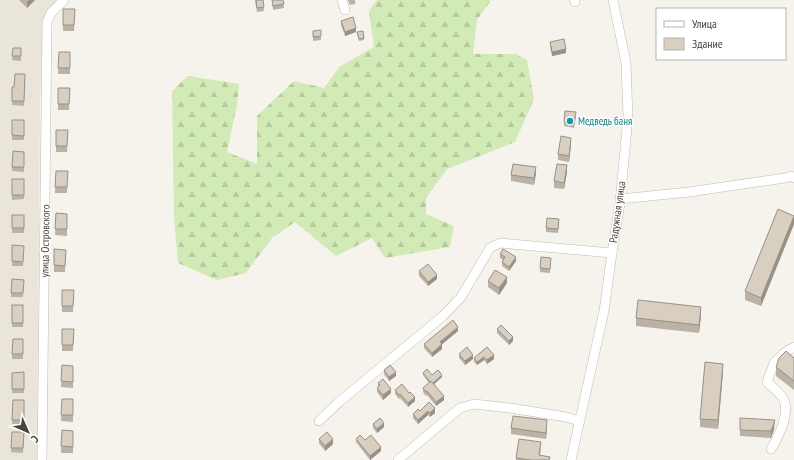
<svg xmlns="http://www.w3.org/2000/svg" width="794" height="460" font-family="'PT Sans Narrow',sans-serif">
  <defs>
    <pattern id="forest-firs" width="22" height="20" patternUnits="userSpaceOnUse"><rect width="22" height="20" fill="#d2eab5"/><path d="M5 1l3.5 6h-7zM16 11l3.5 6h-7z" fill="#b6ca9c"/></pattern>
  </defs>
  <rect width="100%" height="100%" fill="#f6f3ec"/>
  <!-- residential -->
  <path fill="#eae5da" d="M0,0H60L43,25L40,101L37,460H0Z"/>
  <!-- forest -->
  <path fill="url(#forest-firs)" d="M377,0H491L477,20L473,54H516L527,60L534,99L515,142L447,169L426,198V214L454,226L450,247L385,258L372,238L336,256L295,222L272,238L246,273L217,280L178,263L174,218L172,91L188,76L239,84L237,105L227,152L257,164V116L294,81L324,88L339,67L374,47L369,11Z"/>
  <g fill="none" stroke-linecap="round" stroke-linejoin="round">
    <!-- minor casing -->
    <g stroke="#c2bbae" stroke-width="10">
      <g id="minor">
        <path d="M342,0L345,10"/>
        <path d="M574,0L575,2"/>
        <path d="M620,199L689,192L785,178L791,176L794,178"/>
        <path d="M319,421L339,402L443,316L461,297L490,248L500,243L612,253"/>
        <path d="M771,449C779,436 791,412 783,398C779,392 772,387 767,382L774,363L784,353L794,347"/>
        <path d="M42,460L47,22L51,13L64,0"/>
        <path d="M398,460L460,408L474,404L510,408L566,417L579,421"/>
        <path d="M571,460L604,311L612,253L620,203L628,117L626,63L613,0"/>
      </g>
    </g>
    <!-- minor -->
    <use href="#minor" stroke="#fff" stroke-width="9"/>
  </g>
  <!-- wall -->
  <g fill="#bab2a6">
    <path d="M19,0H35L27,8Z"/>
    <path d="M255,0H263L264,11L257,12Z"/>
    <path d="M272,0H283L284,8L273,10Z"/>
    <path d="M348,0H355V4L350,5Z"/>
    <path d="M63,9H75L74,31H63Z"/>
    <path d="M341,21L356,32L345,36L341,25Z"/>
    <path d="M321,30V40L313,41V31Z"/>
    <path d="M357,32L364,38V40L359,41Z"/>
    <path d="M550,42L566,53L552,56L550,47Z"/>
    <path d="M13,48H21V61L12,60Z"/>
    <path d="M59,52H70V74H58Z"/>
    <path d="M25,74L24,106L12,105V87H14Z"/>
    <path d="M58,88H70L69,110H58Z"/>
    <path d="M576,116L574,128L564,126V122Z"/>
    <rect x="12" y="120" width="12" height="20"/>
    <path d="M56,130H68L67,152H56Z"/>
    <path d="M571,144L569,162L558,160V154Z"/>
    <path d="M13,151L24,152V172L12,171Z"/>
    <path d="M56,171H68L67,193H55Z"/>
    <path d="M567,172L564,189L554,188V181Z"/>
    <path d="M536,173L534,185L511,181V175Z"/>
    <path d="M12,179H24V199L12,200Z"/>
    <path d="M56,213L67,214V236L55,235Z"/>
    <rect x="12" y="215" width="12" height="18"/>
    <path d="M794,215V224L761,306L745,300V291Z"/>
    <path d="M559,224L558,233L546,232V228Z"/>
    <path d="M12,245L24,246L23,266H12Z"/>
    <path d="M54,249L66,250L65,272H54Z"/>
    <path d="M500,254L516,261L509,271L502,266V262L503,260L500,258Z"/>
    <path d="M551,262L550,273L540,272V268Z"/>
    <path d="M419,271L437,279L428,286L419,276Z"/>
    <path d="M12,279L24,280L23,297H11Z"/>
    <path d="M488,281L507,283L499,295L488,287Z"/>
    <path d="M62,290H74L73,312H62Z"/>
    <rect x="12" y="305" width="11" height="22"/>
    <path d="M701,315L699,333L636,326V318Z"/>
    <path d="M62,329H74L73,351H62Z"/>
    <path d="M497,329L513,341L509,345L497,333Z"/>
    <path d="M458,331L442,344V349L432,357L424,348V344Z"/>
    <path d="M13,339H23V359H12Z"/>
    <path d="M487,347L494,359L487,364L484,360L477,365L474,362V358Z"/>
    <path d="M459,354L473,359L465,365L459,358Z"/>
    <path d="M794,358V390L776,376V367Z"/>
    <path d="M62,365L73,366V388L61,387Z"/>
    <path d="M384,370L396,376L389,381L384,374Z"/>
    <path d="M24,372V393H12V373Z"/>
    <path d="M723,372L718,429L700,427V419Z"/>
    <path d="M423,373L442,377L434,384L444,400L436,406L427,395L426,396L423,392V388L429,383L423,375Z"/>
    <path d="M378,383L391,393L383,400L377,392V388L378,387Z"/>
    <path d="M395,390L415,401L408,407L400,398L399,399L395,394Z"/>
    <path d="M62,399H73V422L61,421Z"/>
    <path d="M13,400H24V424H12Z"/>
    <path d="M429,402L435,413L430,417L428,415L418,424L413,418V414L420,411Z"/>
    <path d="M373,424L384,427L377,433L373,428Z"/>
    <path d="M547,427L546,439L511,434V428Z"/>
    <path d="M774,429L771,438L740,436V430Z"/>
    <path d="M62,430L73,431V453H61Z"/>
    <path d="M12,432H24L23,453L11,452Z"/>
    <path d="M319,439L333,444L325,451L319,443Z"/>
    <path d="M356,439L381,451L370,460L356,442Z"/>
    <path d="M541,448L540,456L550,460H516V458Z"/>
  </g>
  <!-- shaded-wall -->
  <g fill="#979187">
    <path d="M29,0H35L27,8V2Z"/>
    <path d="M356,28V32L345,36V32Z"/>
    <path d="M566,49V53L552,56V52Z"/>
    <path d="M571,138V144L569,162V156Z"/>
    <path d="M567,165V172L564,189V183Z"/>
    <path d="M536,167V173L534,185V178Z"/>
    <path d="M794,216V224L761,306V298Z"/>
    <path d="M516,257V261L509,271V267Z"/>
    <path d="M437,275V279L428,286V282Z"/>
    <path d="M507,277V283L499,295V288Z"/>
    <path d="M701,307V315L699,333V325Z"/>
    <path d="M458,327V331L440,346V342Z"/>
    <path d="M513,337V341L509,345V341Z"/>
    <path d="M442,344V349L432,357V353Z"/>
    <path d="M473,355V359L465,365V361Z"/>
    <path d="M494,355V359L487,364V360Z"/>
    <path d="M484,357V360L477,365V362Z"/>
    <path d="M723,364V372L718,429V420Z"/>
    <path d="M396,372V376L389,381V377Z"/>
    <path d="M442,375V377L432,386V384Z"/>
    <path d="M391,389V393L383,400V395Z"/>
    <path d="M444,396V400L436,406V402Z"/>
    <path d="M415,397V401L408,407V403Z"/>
    <path d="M435,408V413L430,417V413Z"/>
    <path d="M428,411V415L418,424V420Z"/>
    <path d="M547,420V427L546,439V433Z"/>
    <path d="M775,420L774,429L771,438V431Z"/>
    <path d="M384,423V427L377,433V429Z"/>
    <path d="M333,439V444L325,451V446Z"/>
    <path d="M381,447V451L370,460V456Z"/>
  </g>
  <!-- building -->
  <g fill="#d8cfc1" stroke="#979187">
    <path d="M256,0H263L264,7L257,8Z"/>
    <path d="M272,0H283L284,4L273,6Z"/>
    <path d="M63,9H75L74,25H63Z"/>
    <path d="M353,17L356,28L345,32L341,21Z"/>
    <path d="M321,30V36L313,37V31Z"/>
    <path d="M363,31L364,38L359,39L357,32Z"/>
    <path d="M564,39L566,49L552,52L550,42Z"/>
    <path d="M13,48H21V56H12Z"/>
    <path d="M59,52H70V68H58Z"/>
    <path d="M15,74H25L24,101H12V87H14Z"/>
    <path d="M58,88H70L69,104H58Z"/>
    <path d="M565,111L576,112L574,124L564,122Z"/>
    <path d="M12,120H24V136L12,135Z"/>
    <path d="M56,130H68L67,146H56Z"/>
    <path d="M561,136L571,138L569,156L558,154Z"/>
    <path d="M13,151L24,152V167H12Z"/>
    <path d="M513,164L536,167L534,178L511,175Z"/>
    <path d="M557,164L567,165L564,183L554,181Z"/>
    <path d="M56,171H68L67,187H55Z"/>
    <rect x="12" y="179" width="12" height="16"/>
    <path d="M778,209L794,216L761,298L745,291Z"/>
    <path d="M56,213L67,214V229H55Z"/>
    <rect x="12" y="215" width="12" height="13"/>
    <path d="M547,218L559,219L558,229L546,228Z"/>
    <path d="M12,245L24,246L23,262L12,261Z"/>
    <path d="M54,249L66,250L65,266L54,265Z"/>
    <path d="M503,249L516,257L509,267L502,262L505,257L500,254Z"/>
    <path d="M541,257L551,258L550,269L540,268Z"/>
    <path d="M428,264L437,275L428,282L419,271Z"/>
    <path d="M495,270L507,277L499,288L488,281Z"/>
    <path d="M12,279L24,280L23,293H11Z"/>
    <path d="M62,290H74L73,306H62Z"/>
    <path d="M638,300L701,307L699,325L636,318Z"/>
    <rect x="12" y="305" width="11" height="18"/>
    <path d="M453,320L458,327L440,342L442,344L432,353L424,344Z"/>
    <path d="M501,325L513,337L509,341L497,329Z"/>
    <path d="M62,329H74L73,345H62Z"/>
    <path d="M13,339H23V354H12Z"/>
    <path d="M467,347L473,355L465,361L459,354Z"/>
    <path d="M487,347L494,355L487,360L484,357L477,362L474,358Z"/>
    <path d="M786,351L794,358V381L776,367L779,358Z"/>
    <path d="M705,362L723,364L718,420L700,419Z"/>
    <path d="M62,365L73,366V382L61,381Z"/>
    <path d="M390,365L396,372L389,377L384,370Z"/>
    <path d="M427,369L432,375L438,370L442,375L433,383L431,381L430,382L423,373Z"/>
    <path d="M24,372V389H12V373Z"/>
    <path d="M383,379L391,389L383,395L377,388L380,385L378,383Z"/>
    <path d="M431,381L444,396L436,402L427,391L426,392L423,388Z"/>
    <path d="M402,384L409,393L410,392L415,397L408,403L400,394L399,395L395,390Z"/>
    <path d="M62,399H73V415H61Z"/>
    <path d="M13,400H24V420H12Z"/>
    <path d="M429,402L435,408L430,413L428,411L418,420L413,414L418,409L420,411Z"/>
    <path d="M513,416L547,420L546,433L511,428Z"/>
    <path d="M380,418L384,423L377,429L373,424Z"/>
    <path d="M740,418L775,420L774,423L771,431L740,430Z"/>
    <path d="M62,430L73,431V447L61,446Z"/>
    <path d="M12,432H24L23,448H11Z"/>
    <path d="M327,432L333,439L325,446L319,439Z"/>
    <path d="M360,435L365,440L371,435L381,447L370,456L356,439Z"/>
    <path d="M519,439L541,442L539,455L550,457L549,460H531L516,458Z"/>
  </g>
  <!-- markers -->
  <circle fill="#0f9aa8" stroke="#fff" stroke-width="1.5" cx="570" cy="121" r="4"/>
  <g text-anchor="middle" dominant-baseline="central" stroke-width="3" stroke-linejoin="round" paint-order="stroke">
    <!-- culture labels -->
    <g font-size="11" fill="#0d838f" stroke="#fff" text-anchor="start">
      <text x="578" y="121">Медведь баня</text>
    </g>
    <!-- street labels -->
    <g font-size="11" fill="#4b4439" stroke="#fff">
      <text transform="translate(617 212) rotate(-82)">Радужная улица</text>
      <text transform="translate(45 241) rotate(-89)">улица Островского</text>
    </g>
  </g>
  <!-- legend -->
  <rect x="656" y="8" width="130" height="52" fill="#ffffff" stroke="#b7b4b0"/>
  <rect x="664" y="21" width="20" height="6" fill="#ffffff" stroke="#b7b4b0"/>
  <text x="692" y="28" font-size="12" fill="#4b4439">Улица</text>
  <rect x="664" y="38" width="20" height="12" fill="#d8cfc1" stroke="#b7b4b0"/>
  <text x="692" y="48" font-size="12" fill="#4b4439">Здание</text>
  <!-- north arrow -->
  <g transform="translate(28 432) rotate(135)" stroke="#ffffff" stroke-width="3" paint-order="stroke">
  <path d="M0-3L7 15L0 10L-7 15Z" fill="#4b4439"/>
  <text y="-6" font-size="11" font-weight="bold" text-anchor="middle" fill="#4b4439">С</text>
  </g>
</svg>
